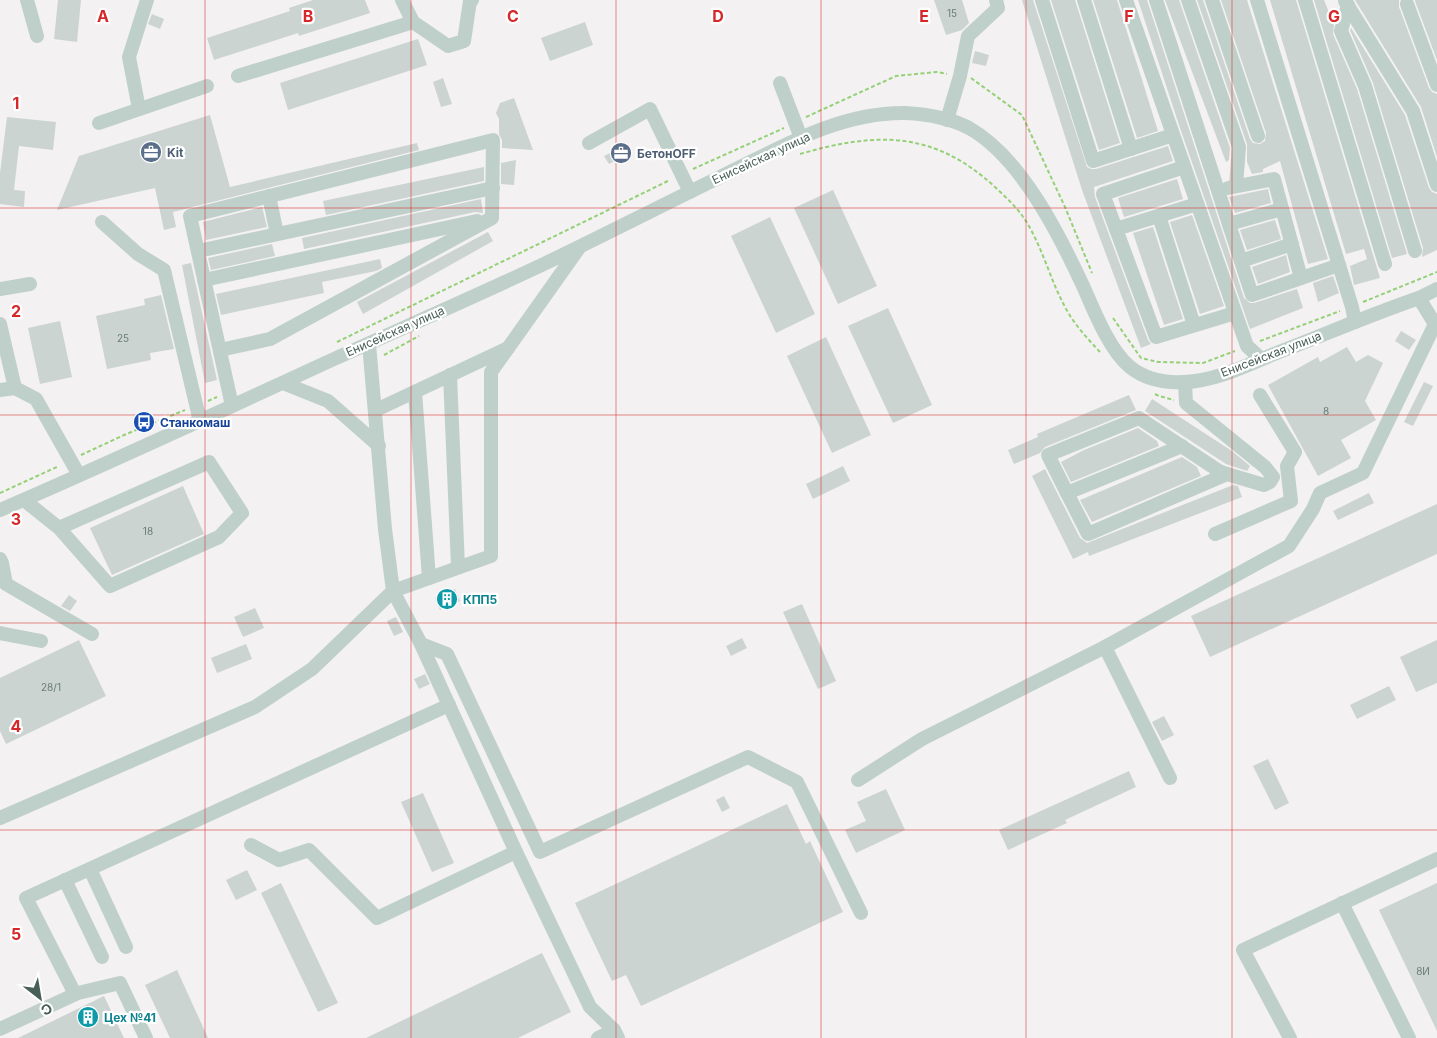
<svg xmlns="http://www.w3.org/2000/svg" width="1437" height="1038" font-family="Inter,sans-serif">
  <rect width="100%" height="100%" fill="#f4f1f3"/>
  <!-- building -->
  <g fill="#cbd4d1">
    <path d="M58,0H81L77,42L54,39Z"/>
    <path d="M313,0H365L370,13L299,36L298,33L214,60L207,38L290,11L289,8Z"/>
    <path d="M934,0H962L969,23L962,30L946,35Z"/>
    <path d="M1022,0H1033L1087,167L1091,169H1096L1168,146L1173,161L1094,187L1095,197L1148,340L1151,344L1141,348L1082,190Z"/>
    <path d="M1051,0H1075L1120,143L1099,150Z"/>
    <path d="M1093,0H1117L1158,131L1137,138Z"/>
    <path d="M1138,0H1147L1244,298L1250,303H1254L1297,289L1303,308L1250,329L1180,128Z"/>
    <path d="M1165,0H1179L1230,148L1229,160L1226,162Z"/>
    <path d="M1197,0H1203L1250,139L1253,143L1260,144L1265,141L1266,133L1221,0H1247L1328,259L1308,264L1280,161L1263,169V172L1252,174L1247,162V144Z"/>
    <path d="M1270,0H1296L1380,278L1354,285L1350,266L1367,259L1364,249L1346,254Z"/>
    <path d="M1314,0H1324L1334,25L1333,34L1357,89L1407,254L1392,258Z"/>
    <path d="M1355,0H1399V7L1429,88L1432,92L1437,94V157L1421,107Z"/>
    <path d="M1415,0H1437V60L1415,1Z"/>
    <path d="M152,14L164,19L160,29L148,24Z"/>
    <path d="M585,22L593,45L550,61L541,38Z"/>
    <path d="M1351,28L1405,115L1429,188L1432,192L1437,194V250L1422,257L1423,248L1373,83L1350,30Z"/>
    <path d="M418,39L427,65L288,110L280,83Z"/>
    <path d="M975,51L989,55L986,66L972,63Z"/>
    <path d="M443,78L452,104L441,107L433,82Z"/>
    <path d="M514,98L533,150L502,148V140L499,134V119L496,113L500,103Z"/>
    <path d="M210,115L230,187L417,143L419,150L173,212L176,227L164,230L155,188L57,210L79,156Z"/>
    <path d="M7,117L56,122L53,150L19,146L14,190L25,191L24,207L0,204V173Z"/>
    <path d="M624,146L628,154L609,164L604,156Z"/>
    <path d="M516,160L514,185L501,184V163Z"/>
    <path d="M484,167V181L326,215L323,201Z"/>
    <path d="M1177,179L1183,199L1124,217L1118,198Z"/>
    <path d="M1268,189L1271,203L1235,213L1229,197Z"/>
    <path d="M833,190L877,286L838,304L794,208Z"/>
    <path d="M481,199L483,213L475,212L304,249L302,238Z"/>
    <path d="M262,207L267,227L206,240L203,222Z"/>
    <path d="M1192,215L1224,306L1200,314L1170,222Z"/>
    <path d="M770,217L815,314L776,333L731,236Z"/>
    <path d="M1275,220L1281,239L1247,250L1240,230Z"/>
    <path d="M1153,227L1183,319L1164,325L1133,233Z"/>
    <path d="M488,232L493,241L363,314L357,302Z"/>
    <path d="M272,244L275,256L211,270L208,258Z"/>
    <path d="M1286,255L1290,272L1258,284L1252,267Z"/>
    <path d="M380,259L382,268L376,271L322,282L324,293L221,315L216,294Z"/>
    <path d="M191,263L217,380L205,383L182,265Z"/>
    <path d="M1333,276L1339,293L1318,302L1313,283Z"/>
    <path d="M161,295L174,349L150,353L151,360L107,369L96,316L145,305L144,299Z"/>
    <path d="M888,308L932,405L893,423L848,326Z"/>
    <path d="M60,321L72,377L40,384L28,328Z"/>
    <path d="M1401,331L1416,340L1409,350L1395,341Z"/>
    <path d="M826,337L871,435L832,453L787,356Z"/>
    <path d="M1347,347L1356,362L1368,355L1383,363L1365,401L1376,420L1341,440L1351,458L1318,476L1268,385L1318,357L1320,362Z"/>
    <path d="M1424,382L1433,386L1413,426L1404,422Z"/>
    <path d="M1129,395L1136,410L1045,447L1040,453L1014,464L1008,450L1038,437L1037,434Z"/>
    <path d="M1152,399L1232,451L1250,466L1247,471L1226,464L1145,411Z"/>
    <path d="M1138,428L1157,441L1159,446L1071,482L1061,462L1084,450Z"/>
    <path d="M1182,457L1197,467L1201,476L1092,522L1080,500Z"/>
    <path d="M843,466L850,481L813,499L806,484Z"/>
    <path d="M1045,469L1080,538L1087,543L1233,485L1238,486L1242,497L1089,556L1088,552L1073,559L1032,476Z"/>
    <path d="M183,486L204,534L112,575L90,528Z"/>
    <path d="M1369,493L1374,503L1338,520L1333,511Z"/>
    <path d="M1437,504V554L1210,657L1191,616Z"/>
    <path d="M455,589L460,601L440,610L435,598Z"/>
    <path d="M69,595L77,601L70,611L61,606Z"/>
    <path d="M802,604L836,681L818,689L783,612Z"/>
    <path d="M255,608L264,628L243,637L234,617Z"/>
    <path d="M396,617L403,632L394,636L387,621Z"/>
    <path d="M742,638L747,648L731,656L726,646Z"/>
    <path d="M79,640L106,696L6,744L0,731V678Z"/>
    <path d="M1437,640V683L1416,692L1400,657Z"/>
    <path d="M246,644L252,659L217,673L211,658Z"/>
    <path d="M425,674L430,684L419,689L414,679Z"/>
    <path d="M1389,686L1396,700L1357,719L1350,705Z"/>
    <path d="M1164,716L1174,735L1162,741L1152,722Z"/>
    <path d="M1268,759L1289,803L1275,810L1253,766Z"/>
    <path d="M1129,771L1136,787L1065,820L1067,823L1008,850L999,830Z"/>
    <path d="M886,789L905,830L856,853L845,830L866,821L857,802Z"/>
    <path d="M423,793L454,863L432,872L401,802Z"/>
    <path d="M724,796L730,808L722,812L716,800Z"/>
    <path d="M787,804L806,844L810,841L843,912L641,1006L626,975L612,981L575,903Z"/>
    <path d="M247,870L257,890L236,900L226,880Z"/>
    <path d="M281,883L338,1003L318,1012L261,893Z"/>
    <path d="M1437,883V1031L1379,910Z"/>
    <path d="M542,953L571,1012L518,1038H366Z"/>
    <path d="M177,970L208,1038H170L145,985Z"/>
    <path d="M104,996L124,1038H18Z"/>
  </g>
  <g fill="none" stroke-linecap="round" stroke-linejoin="round">
    <!-- path -->
    <g stroke="#94d176" stroke-width="2" stroke-dasharray="4 2.5" stroke-linecap="butt">
      <path d="M971,78L1022,115L1065,207L1092,273"/>
      <path d="M806,117L896,76L937,72L947,74"/>
      <path d="M800,154C876,132 933,130 995,187C1009,200 1022,212 1031,230C1044,254 1051,280 1063,303C1072,322 1086,337 1100,352"/>
      <path d="M693,169L784,128"/>
      <path d="M1363,302L1437,272"/>
      <path d="M1113,318L1141,358L1158,362L1203,363L1235,351"/>
      <path d="M1260,341L1340,311"/>
      <path d="M337,342L670,180"/>
      <path d="M384,355L419,336"/>
      <path d="M1155,394L1159,396L1174,400"/>
      <path d="M208,401L217,397"/>
      <path d="M81,455L124,435L185,410"/>
      <path d="M0,493L59,466"/>
    </g>
    <!-- minor -->
    <g stroke="#bfd0ca" stroke-width="14">
      <path d="M27,0L37,36"/>
      <path d="M402,0L413,22L448,46L464,41L470,1L472,0"/>
      <path d="M1042,0L1093,161L1173,135"/>
      <path d="M1084,0L1131,149"/>
      <path d="M1126,0L1247,346L1261,359"/>
      <path d="M1156,0L1252,295L1339,265"/>
      <path d="M1188,0L1239,147L1236,186"/>
      <path d="M1212,0L1258,136"/>
      <path d="M1257,0L1352,307L1355,322"/>
      <path d="M1305,0L1385,264"/>
      <path d="M1345,1L1413,111L1437,185"/>
      <path d="M1407,4L1437,85"/>
      <path d="M1348,5L1341,31L1365,86L1415,251"/>
      <path d="M238,76L413,22"/>
      <path d="M780,83L801,138"/>
      <path d="M139,109L129,57L147,0"/>
      <path d="M947,120L960,76L968,36L998,8L996,0"/>
      <path d="M99,123L207,86"/>
      <path d="M589,143L650,109L690,192"/>
      <path d="M1184,167L1103,194L1156,337L1235,313"/>
      <path d="M1228,188L1274,179L1301,278"/>
      <path d="M269,196L277,234"/>
      <path d="M1159,216L1194,325"/>
      <path d="M102,222L138,254L164,270L200,421"/>
      <path d="M1229,224L1282,209"/>
      <path d="M1116,229L1197,204"/>
      <path d="M198,251L493,188"/>
      <path d="M1241,261L1292,244"/>
      <path d="M204,280L477,221"/>
      <path d="M0,289L30,284"/>
      <path d="M0,324L15,388"/>
      <path d="M369,344L385,529L393,591L421,644L516,852L590,1007L614,1030L618,1038"/>
      <path d="M220,350L270,339L492,218L493,140L190,216L229,392L232,406"/>
      <path d="M450,375L458,567"/>
      <path d="M283,383L328,401L379,446"/>
      <path d="M0,390L15,388L36,399L79,475"/>
      <path d="M415,392L429,578"/>
      <path d="M376,410L508,348"/>
      <path d="M1182,446L1067,493L1088,534L1227,474L1264,485L1270,482L1273,477L1265,467L1186,403L1185,382"/>
      <path d="M1067,493L1048,455L1139,418L1219,471L1227,474"/>
      <path d="M24,500L59,528L209,462L242,513L219,537L110,586L59,528"/>
      <path d="M0,510C112,462 223,410 334,359C405,327 476,296 546,263C604,235 661,206 718,178C777,150 837,112 905,113C926,114 950,118 969,128C1021,157 1060,236 1084,288C1094,311 1110,351 1130,367C1146,380 1164,383 1184,382C1217,381 1249,364 1279,352C1326,334 1372,314 1419,298L1437,289"/>
      <path d="M1215,534L1291,501L1287,466L1295,452L1260,395"/>
      <path d="M0,559L2,563L6,584L92,634"/>
      <path d="M0,633L41,641"/>
      <path d="M421,644L447,654L540,852L748,757L797,782L861,913"/>
      <path d="M1105,647L1170,778"/>
      <path d="M858,780L922,739L1105,647L1289,546L1313,509L1320,493L1363,473L1435,324L1419,298"/>
      <path d="M0,818L255,707L312,669L393,591L491,556V372L579,248"/>
      <path d="M251,845L279,860L309,850L377,918L516,852"/>
      <path d="M90,869L126,947"/>
      <path d="M65,880L102,957"/>
      <path d="M1342,903L1409,1038"/>
      <path d="M75,994L26,898L449,705"/>
      <path d="M0,1029L78,993L120,983L146,1038"/>
      <path d="M598,1038L614,1030"/>
      <path d="M1290,1038L1243,950L1437,859"/>
    </g>
  </g>
  <!-- grid -->
  <path fill="none" stroke="#d62828" stroke-width="1" stroke-opacity="0.55" d="M205,0V1038M411,0V1038M616,0V1038M821,0V1038M1026,0V1038M1232,0V1038M0,208H1437M0,415H1437M0,623H1437M0,830H1437"/>
  <!-- icons -->
  <defs>
    <g id="office-disc" transform="scale(1.125)"><circle r="9.5" fill="#5c6f8a" stroke="#fff"/><path d="M-6-3h4V-5.5h4V-3h4V5H-6ZM-1-4.5V-3h2v-1.5ZM-6 0V1H6V0Z" fill="#fff"/></g>
    <g id="bus-disc" transform="scale(1.125)"><circle r="9.5" fill="#1a4fb4" stroke="#fff"/><path d="M-5-6H5V4H4V6H2V4H-2V6H-4V4H-5ZM-3.5-4V0h7V-4ZM-3.5 1.2v1.5H-2V1.2ZM2 1.2v1.5H3.5V1.2Z" fill="#fff"/></g>
    <g id="building-disc" transform="scale(1.125)"><circle r="9.5" fill="#0f9aa8" stroke="#fff"/><path d="M-4-6H4V6H1V3H-1V6H-4ZM-2.5-4.3h1.7v1.8h-1.7ZM.8-4.3h1.7v1.8H.8ZM-2.5-1h1.7V.8h-1.7ZM.8-1h1.7V.8H.8Z" fill="#fff"/></g>
  </defs>
  <g fill-rule="evenodd">
    <use href="#office-disc" x="151" y="152"/>
    <use href="#office-disc" x="621" y="153"/>
    <use href="#bus-disc" x="144" y="422"/>
    <use href="#building-disc" x="447" y="599"/>
    <use href="#building-disc" x="88" y="1017"/>
  </g>
  <g text-anchor="middle" dominant-baseline="central" stroke-width="4.5" stroke-linejoin="round" paint-order="stroke">
    <!-- number labels -->
    <g font-size="10" fill="#697c76">
      <text x="952" y="13">15</text>
      <text x="123" y="338">25</text>
      <text x="1326" y="411">8</text>
      <text x="148" y="531">18</text>
      <text x="51" y="687">28/1</text>
      <text x="1423" y="971">8И</text>
    </g>
    <!-- service labels -->
    <g font-size="12" font-weight="bold" fill="#4e5e75" stroke="#fff" text-anchor="start">
      <text x="167" y="152">Kit</text>
      <text x="637" y="153">БетонOFF</text>
    </g>
    <!-- street labels -->
    <g font-size="12" fill="#485f57" stroke="#fff">
      <text transform="translate(761 158) rotate(-25)">Енисейская улица</text>
      <text transform="translate(395 331) rotate(-24)">Енисейская улица</text>
      <text transform="translate(1271 354) rotate(-21)">Енисейская улица</text>
    </g>
    <!-- transit labels -->
    <g font-size="12" font-weight="bold" fill="#164399" stroke="#fff" text-anchor="start">
      <text x="160" y="422">Станкомаш</text>
    </g>
    <!-- culture labels -->
    <g font-size="12" font-weight="bold" fill="#0d838f" stroke="#fff" text-anchor="start">
      <text x="463" y="599">КПП5</text>
      <text x="104" y="1017">Цех №41</text>
    </g>
  </g>
  <g font-size="16" text-anchor="middle" font-weight="bold" fill="#d62828" stroke="#fff" stroke-width="4.5" stroke-linejoin="round" paint-order="stroke">
    <text x="103" y="22">A</text>
    <text x="308" y="22">B</text>
    <text x="513" y="22">C</text>
    <text x="718" y="22">D</text>
    <text x="924" y="22">E</text>
    <text x="1129" y="22">F</text>
    <text x="1334" y="22">G</text>
    <text x="16" y="109">1</text>
    <text x="16" y="317">2</text>
    <text x="16" y="525">3</text>
    <text x="16" y="732">4</text>
    <text x="16" y="940">5</text>
  </g>
  <!-- north arrow -->
  <g transform="translate(40 998) rotate(149)" stroke="#ffffff" stroke-width="4" paint-order="stroke">
  <path d="M0-4L9 19L0 12L-9 19Z" fill="#485f57"/>
  <text y="-8" font-size="14" font-weight="bold" text-anchor="middle" fill="#485f57">С</text>
  </g>
</svg>
